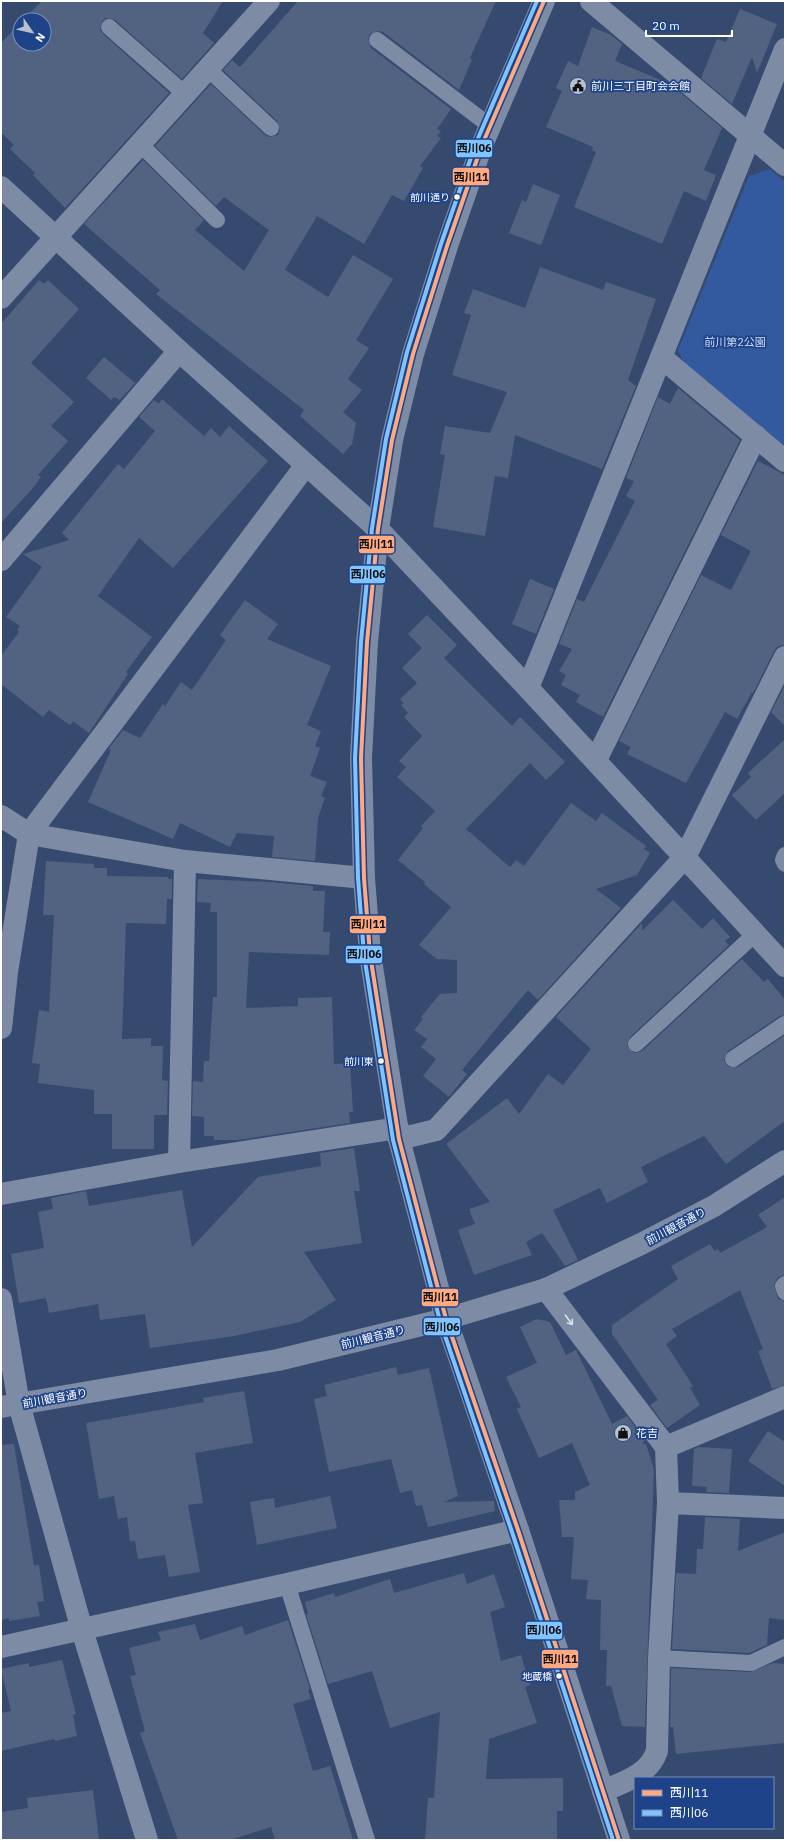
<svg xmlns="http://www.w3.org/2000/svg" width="786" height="1841" font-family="'IBM Plex Sans','Noto Sans JP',sans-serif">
  <rect width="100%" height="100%" fill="#364a70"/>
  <!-- green -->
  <path fill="#33599f" d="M770,169L785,182V450L684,364L678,350L749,176Z"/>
  <!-- building -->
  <g fill="#526281">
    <path d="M42,1H223L203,33L214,43L182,79L115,20L106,18L102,21L100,30L103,34L169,93L65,208L33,175L35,173L10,149L14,145L1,132V43L20,23V44H44V20H23Z"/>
    <path d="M298,1H496L470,58L472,60L459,90L383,32L378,31L370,34L368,39L371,48L451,109L437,129L441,131L437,136L441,138L420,166L423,168L404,201L392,195L364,244L317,216L285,270L328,297L353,255L393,279L356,340L369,348L348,379L362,390L343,412L356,423L352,444L343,454L300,416L304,410L156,294L160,290L84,224L143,160L204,220L195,230L244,271L269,230L224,197L216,206L155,146L211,84L265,135L269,137L278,135L280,130L277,121L223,70L232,60L240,67Z"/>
    <path d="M740,9L777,24L757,73L752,57L732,104L701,78L717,39L726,42Z"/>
    <path d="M592,27L611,35L622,44L615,61L670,84L722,128L704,170L716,175L706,201L684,191L662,244L574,207L596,152L592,150L593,147L546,127L562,91L556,88L568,61L578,66Z"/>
    <path d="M533,184L560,195L541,245L509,233L522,200L526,202Z"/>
    <path d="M540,267L603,290L606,282L656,299L628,380L636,386L602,469L515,435L508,478L495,476L485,536L433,527L445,455L440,454L445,426L490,433L507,392L452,375L471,315L464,313L473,289L525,308Z"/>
    <path d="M39,280L44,284L48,280L79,309L31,363L74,402L51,426L68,441L38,475L41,477L32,489L1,523V324Z"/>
    <path d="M104,357L135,383L120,400L114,397L111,400L86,378Z"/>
    <path d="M678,388L740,440L603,717L576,702L580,695L561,685L566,675L559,671L572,649L559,644L577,599L584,602L635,501L626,496L634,481L626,478L658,397L670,404Z"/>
    <path d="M162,399L204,436L211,428L220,437L229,426L268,461L173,568L139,538L98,596L152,637L126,672L128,674L89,733L73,721L70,725L49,710L43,717L1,684V656L19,632L17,630L20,626L6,617L42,567L23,554L69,540L62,533L118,464L124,469L155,431L139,417L154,400L159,404Z"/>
    <path d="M758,461L785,475V645L778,646L774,651L753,693L752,692L737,719L725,712L686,783L627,754L631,747L619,741L701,575L731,590L751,551L721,535Z"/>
    <path d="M530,579L554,589L536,634L512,624Z"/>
    <path d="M245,600L278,624L267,639L331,666L307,725L321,731L315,746L320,748L310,776L327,782L321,796L325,798L318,818L315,861L272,857L274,836L237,833L230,847L180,823L173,839L88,802L111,750L109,748L123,730L140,738L163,704L165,706L181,682L192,690L226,640L220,635Z"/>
    <path d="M427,615L457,645L444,658L512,726L520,717L565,762L546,780L530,763L466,829L510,867L516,860L524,866L571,803L596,821L602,813L646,846L644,849L650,853L637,875L596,889L621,908L538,1000L528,990L462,1070L467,1074L449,1097L423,1076L436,1059L421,1047L427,1039L414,1030L423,1019L421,1017L440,994L457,993V960L437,959L419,945L451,907L424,884L425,882L398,860L423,828L421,826L435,811L397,777L406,767L399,761L422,736L404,717L408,713L401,705L404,703L400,699L417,683L402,668L422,648L408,634Z"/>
    <path d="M785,685V726L771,712Z"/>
    <path d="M785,739V793L756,820L732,795L751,777L748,773Z"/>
    <path d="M46,861L94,864V868H107V876L168,877V879H172V899H167L166,924L126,923L122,1039L151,1038V1046H163L162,1080L168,1081L167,1115H154V1149H112V1114H94V1090L38,1083L40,1064L32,1063L39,1010L49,1012L54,915H43Z"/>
    <path d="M198,879L269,882L313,886V891H325L323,932H330L329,955L249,952L246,1008L298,1006V998L332,997L334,1064L350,1063L353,1112H349L350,1123L238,1140H214V1136H204V1117L192,1116L193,1081L203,1082L204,1061H209L213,997H217V912H210L211,903L197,902Z"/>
    <path d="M673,900L702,929L713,918L730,937L725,941L729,945L630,1037L627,1046L634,1053L642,1051L742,959L764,982L768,979L785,1000V1015L780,1016L728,1051L724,1060L728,1067H738L785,1035V1121L726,1164L704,1136L641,1167L648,1182L607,1203L600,1188L553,1210L578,1260L565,1266L542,1233L526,1242L532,1255L474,1275L458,1230L475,1224L469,1209L490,1202L446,1144L507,1098L519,1114L548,1074L563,1085L591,1049L556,1017L642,923V931Z"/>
    <path d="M354,1148L360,1191H354L362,1243L304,1252L336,1300L300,1322L234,1336L150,1348L145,1314L100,1320L98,1304L49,1313L46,1298L19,1303L11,1254L44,1248L38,1212L53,1209L51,1198L86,1191L89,1206L182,1190L192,1247L258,1177L321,1166L320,1153Z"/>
    <path d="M785,1197V1275L778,1277L774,1284L778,1299L785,1301V1385L772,1389L758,1351L763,1349L740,1290L672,1329L677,1336L666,1344L693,1386L690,1388L700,1405L667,1428L650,1405L658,1400L612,1334V1325L678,1279L671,1266L710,1244L715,1251L718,1249L720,1253L767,1227L758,1215Z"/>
    <path d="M537,1319L550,1322L566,1355L576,1350L612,1424L627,1416L645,1440L642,1444H646L654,1469L645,1727L622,1726L611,1686H606L607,1650H600L601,1600L586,1599L588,1580L571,1579L574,1537H562L559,1500H575V1492L590,1485L572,1443L539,1458L517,1409L521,1407L506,1377L537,1363L520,1327Z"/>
    <path d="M396,1367L398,1375L429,1368L458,1496L444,1502L494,1501L495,1511L428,1527L422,1505L416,1506L412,1490L400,1493L391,1459L329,1472L314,1399L327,1396L324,1385Z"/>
    <path d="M244,1391L253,1443L195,1453L203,1503L188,1505L200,1572L169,1577L165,1555L138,1559L135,1541H130L127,1517L118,1519L114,1496L99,1499L86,1423L204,1402L203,1398Z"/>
    <path d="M768,1431L785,1442V1486L748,1461Z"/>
    <path d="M14,1444L34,1565H39L44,1601L37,1602L40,1616L9,1621V1618L1,1620V1445Z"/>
    <path d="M698,1447L732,1449L729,1493L706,1492L707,1487L692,1486L694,1449Z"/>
    <path d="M330,1496L337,1528L257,1545L250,1502L274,1498L275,1508Z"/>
    <path d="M705,1517L740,1519L738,1551L785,1532V1620L769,1618L767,1645L749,1653L672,1649L676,1573L696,1574L697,1549H703Z"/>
    <path d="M464,1573L467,1584L494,1574L505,1607L490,1612L501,1661L521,1655L530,1685L525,1687L537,1723L489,1739L486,1779L563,1778V1811H557V1840H425L428,1798H434L440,1712L390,1728L372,1671L328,1684L306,1614H308L305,1602L334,1593L335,1597L390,1579L394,1593Z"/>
    <path d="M288,1620L310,1689L308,1690L311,1699L293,1704L313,1771L330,1766L353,1840H275L271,1827L230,1840H178L140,1733L145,1731L130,1676L136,1675L129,1648L161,1640L158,1632L195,1624L200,1640L242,1626L245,1635Z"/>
    <path d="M62,1660L76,1714L73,1715L77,1736L55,1741L54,1739L1,1751V1713L11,1711L1,1669L29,1663V1667Z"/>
    <path d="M773,1663L785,1664V1743L676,1754L673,1727H670L671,1668L750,1672Z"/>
    <path d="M93,1790L99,1840H1V1812L28,1808L27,1798Z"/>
  </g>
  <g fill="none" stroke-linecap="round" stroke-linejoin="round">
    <!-- service -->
    <g stroke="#7d8ba5" stroke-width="16">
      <path d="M109,27L185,94"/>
      <path d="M377,40L490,126"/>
      <path d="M208,69L271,128"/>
      <path d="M140,144L217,220"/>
      <path d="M785,855L783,860L785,864"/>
      <path d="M636,1044L755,934"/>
      <path d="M733,1059L785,1024"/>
      <path d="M785,1284L783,1286L785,1292"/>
      <path d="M287,1584L367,1840"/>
      <path d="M659,1658L751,1663L785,1647"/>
    </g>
    <!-- minor -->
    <g stroke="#7d8ba5" stroke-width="22">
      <path d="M591,1L785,165"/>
      <path d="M1,187L179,351L378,529"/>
      <path d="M1,298L269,1"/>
      <path d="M661,357L785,461"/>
      <path d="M1,560L179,351"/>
      <path d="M528,688L785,49"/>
      <path d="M596,760L756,436"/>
      <path d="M29,834L185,861L364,878"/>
      <path d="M1,1028L7,972L29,834L306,465"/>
      <path d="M399,1139L436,1130L685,857L785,657"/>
      <path d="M179,1162L185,861"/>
      <path d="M1,1194L179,1162L398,1128"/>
      <path d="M546,1289L666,1447L668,1503L659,1658L657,1751C649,1775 624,1782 603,1791"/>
      <path d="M1,1299L19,1404L82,1630L147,1840"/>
      <path d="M666,1447L785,1397"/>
      <path d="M668,1503L785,1508"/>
      <path d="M1,1647L287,1584L518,1530"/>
    </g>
    <!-- tertiary -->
    <g stroke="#7d8ba5" stroke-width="22">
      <path d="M544,1L482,145L447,246L413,354L392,440L378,529L367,642L361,758L364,878L370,954L399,1139L446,1319L518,1530L619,1840"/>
      <path d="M378,529L528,688L785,966"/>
      <path d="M1,816L29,834"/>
      <path d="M1,1407L278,1360L446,1319L546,1289L641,1244L714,1206L785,1161"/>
    </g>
    <!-- bus-1 casing -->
    <g stroke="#1e4388" stroke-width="7">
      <path id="bus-1" d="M544,1L482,145L447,246L413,354L392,440L378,529L367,642L361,758L364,878L370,954L399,1139L446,1319L518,1530L619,1840"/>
    </g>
    <!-- bus-2 casing -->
    <g stroke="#1e4388" stroke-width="7">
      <path id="bus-2" d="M537,1L476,143L441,244L407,352L386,439L372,528L361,642L355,758L358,878L364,955L393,1140L440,1321L512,1532L613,1840"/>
    </g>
    <!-- bus-1 -->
    <use href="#bus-1" stroke="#ffa980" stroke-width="4"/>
    <!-- bus-2 -->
    <use href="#bus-2" stroke="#80c4ff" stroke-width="4"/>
  </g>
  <!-- one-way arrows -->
  <defs><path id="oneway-shaft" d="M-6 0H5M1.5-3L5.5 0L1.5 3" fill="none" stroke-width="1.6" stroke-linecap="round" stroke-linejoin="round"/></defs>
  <use stroke="#dee2e8" href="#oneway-shaft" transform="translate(569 1320) rotate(53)"/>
  <!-- icons -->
  <defs>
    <g id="civic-disc" transform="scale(0.9)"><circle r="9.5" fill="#b9c0cd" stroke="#1e4388"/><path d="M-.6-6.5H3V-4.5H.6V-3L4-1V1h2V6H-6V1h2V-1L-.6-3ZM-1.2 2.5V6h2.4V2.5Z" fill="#111"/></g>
    <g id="shop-disc" transform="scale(0.9)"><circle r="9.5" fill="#b9c0cd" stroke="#1e4388"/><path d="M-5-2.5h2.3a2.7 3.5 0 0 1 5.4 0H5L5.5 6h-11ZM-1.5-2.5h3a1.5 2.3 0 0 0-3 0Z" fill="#111"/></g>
  </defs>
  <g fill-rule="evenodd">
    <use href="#civic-disc" x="578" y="86"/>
    <use href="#shop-disc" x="623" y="1433"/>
  </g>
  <!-- markers -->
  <g fill="#fff" stroke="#1e4388" stroke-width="1.5">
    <circle cx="457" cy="197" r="3.5"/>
    <circle cx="381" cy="1061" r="3.5"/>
    <circle cx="559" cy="1676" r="3.5"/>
  </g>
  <g text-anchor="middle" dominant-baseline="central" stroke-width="3.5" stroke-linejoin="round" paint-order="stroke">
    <!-- bus labels -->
    <g font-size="10" fill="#fff" stroke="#1e4388" text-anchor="end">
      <text x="450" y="197">前川通り</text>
      <text x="374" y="1061">前川東</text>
      <text x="552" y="1676">地蔵橋</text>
    </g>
    <!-- poi labels -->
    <g font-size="11" fill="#fff" stroke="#1e4388" text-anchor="start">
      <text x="591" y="86">前川三丁目町会会館</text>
      <text x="636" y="1433">花吉</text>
    </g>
    <!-- park labels -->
    <g font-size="11" fill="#cdddf8" stroke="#1e4388">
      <text x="735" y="342">前川第2公園</text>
    </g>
    <!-- street labels -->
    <g font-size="11" fill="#fff" stroke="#1e4388">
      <text transform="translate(676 1226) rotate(-28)">前川観音通り</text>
      <text transform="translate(373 1337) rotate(-14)">前川観音通り</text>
      <text transform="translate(55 1398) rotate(-10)">前川観音通り</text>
    </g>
  </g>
  <g stroke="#1e4388" stroke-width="1.5">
    <rect x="455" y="139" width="38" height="19" rx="4" fill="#80c4ff"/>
    <rect x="452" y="167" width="38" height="19" rx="4" fill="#ffa980"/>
    <rect x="358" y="535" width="37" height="19" rx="4" fill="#ffa980"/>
    <rect x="349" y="565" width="37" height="19" rx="4" fill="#80c4ff"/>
    <rect x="349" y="915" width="38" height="19" rx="4" fill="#ffa980"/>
    <rect x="345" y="945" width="38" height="19" rx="4" fill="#80c4ff"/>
    <rect x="421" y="1288" width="38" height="19" rx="4" fill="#ffa980"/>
    <rect x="423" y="1317" width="38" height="19" rx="4" fill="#80c4ff"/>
    <rect x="525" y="1621" width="38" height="19" rx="4" fill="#80c4ff"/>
    <rect x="541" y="1649" width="38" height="20" rx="4" fill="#ffa980"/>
  </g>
  <g font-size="11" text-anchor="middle" font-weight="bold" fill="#111">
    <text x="474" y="152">西川06</text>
    <text x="471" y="181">西川11</text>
    <text x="376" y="548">西川11</text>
    <text x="368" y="578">西川06</text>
    <text x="368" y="928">西川11</text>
    <text x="364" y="958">西川06</text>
    <text x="440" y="1301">西川11</text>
    <text x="442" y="1331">西川06</text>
    <text x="544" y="1634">西川06</text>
    <text x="560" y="1663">西川11</text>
  </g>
  <!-- border -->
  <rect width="786" height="1841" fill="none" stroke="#ffffff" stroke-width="4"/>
  <!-- legend -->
  <rect x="634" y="1777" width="140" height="52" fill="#1e4388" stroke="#788eb8"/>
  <rect x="642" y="1790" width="20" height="6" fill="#ffa980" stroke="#788eb8"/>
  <text x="670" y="1797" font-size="12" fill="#ffffff">西川11</text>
  <rect x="642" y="1810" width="20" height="6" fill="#80c4ff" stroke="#788eb8"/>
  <text x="670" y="1817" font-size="12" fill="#ffffff">西川06</text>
  <!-- north arrow -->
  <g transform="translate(32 32) rotate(124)"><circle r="19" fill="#1e4388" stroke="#788eb8"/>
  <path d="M0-3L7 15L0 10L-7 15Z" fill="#b9c0cd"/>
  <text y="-6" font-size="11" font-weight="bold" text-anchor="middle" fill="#ffffff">N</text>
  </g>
  <!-- scale -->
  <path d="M646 30v6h86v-6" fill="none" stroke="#ffffff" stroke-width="2"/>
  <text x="652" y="30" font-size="12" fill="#ffffff" stroke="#1e4388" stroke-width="3" paint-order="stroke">20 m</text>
</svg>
